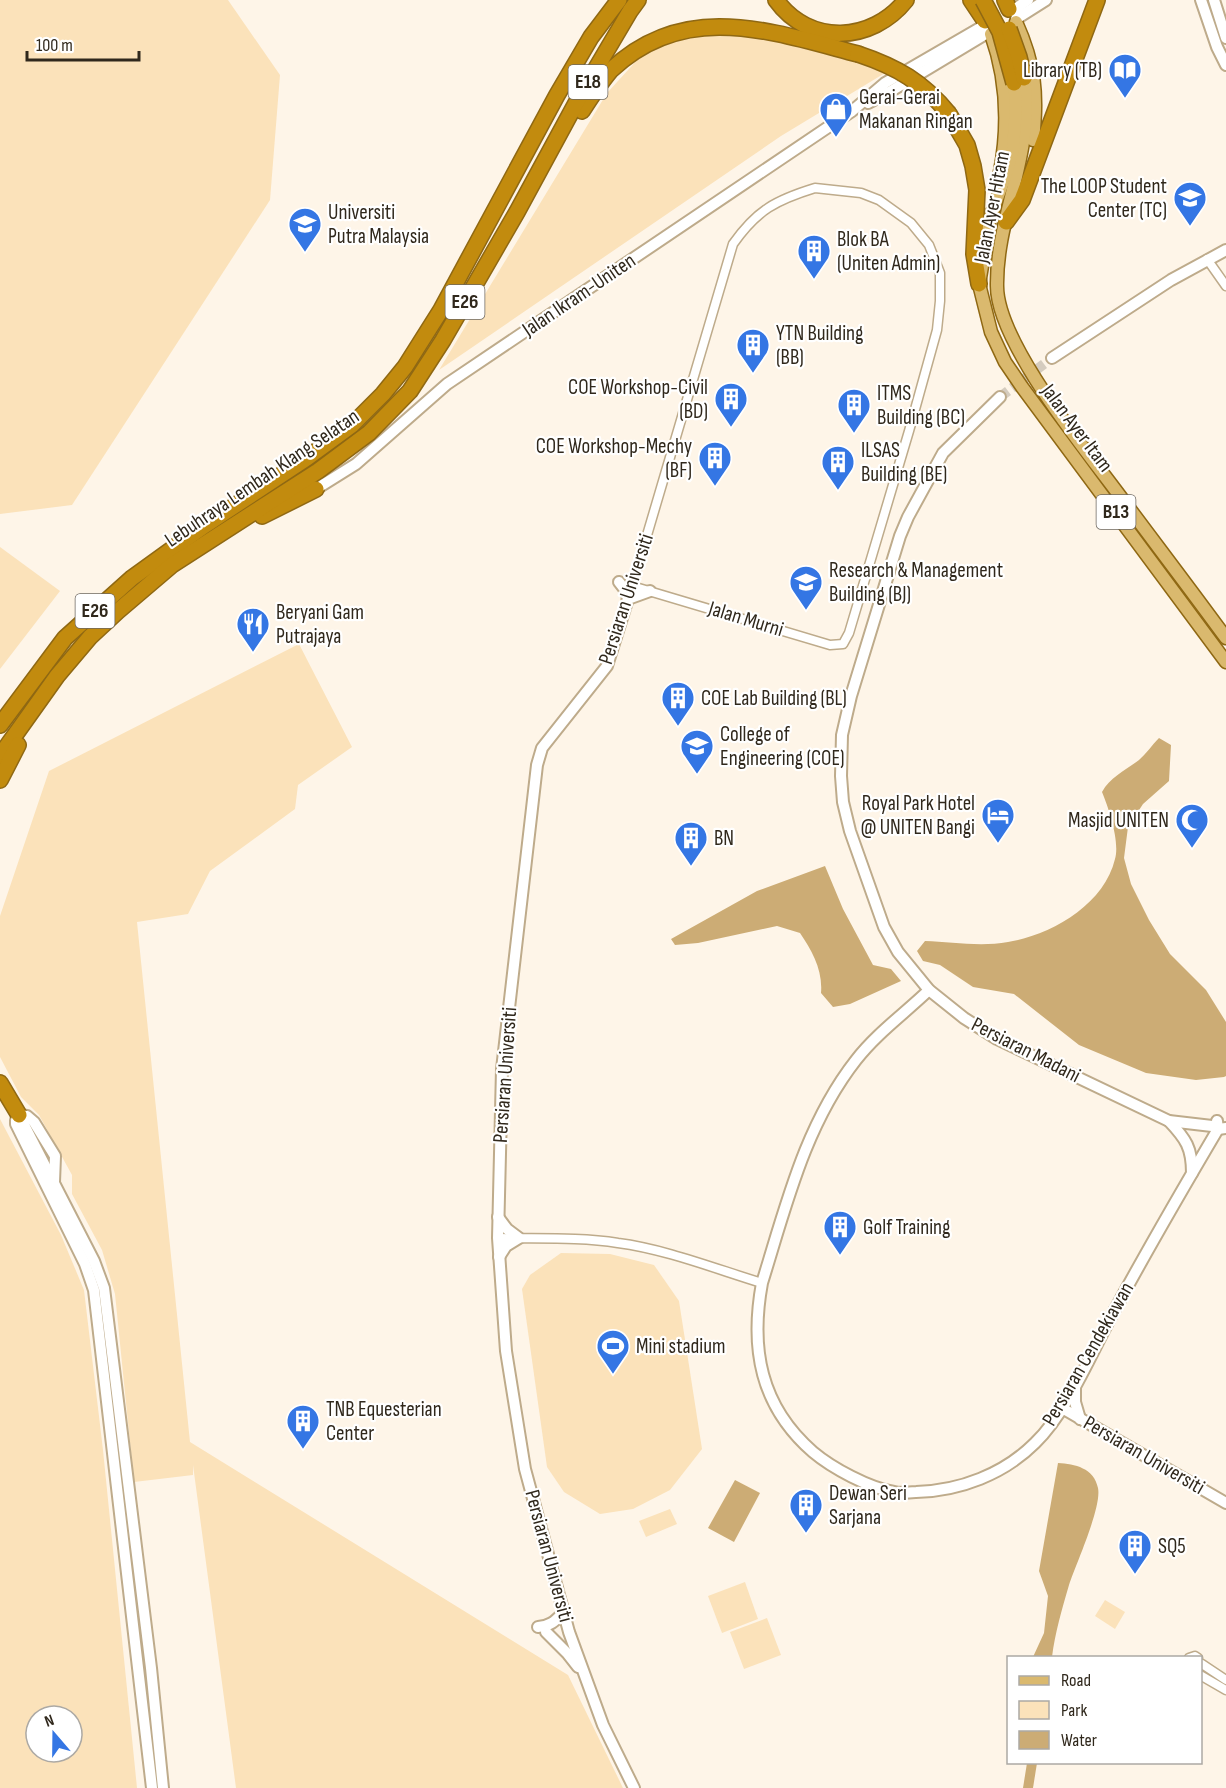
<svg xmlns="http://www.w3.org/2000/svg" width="1226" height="1788" font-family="'Sofia Sans Condensed',sans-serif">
  <rect width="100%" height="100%" fill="#fef5e8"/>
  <!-- green -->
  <g fill="#fbe2ba" fill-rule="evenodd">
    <path d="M0,0H228L280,75L270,200L72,505L0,514Z"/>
    <path d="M742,29L851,59L885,73L781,136L439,370L607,93L639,58L672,38Z"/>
    <path d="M0,547L60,591L0,669Z"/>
    <path d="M299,644L352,747L298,785L295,809L210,871L188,914L137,922L190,1442L568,1675L623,1788H236L193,1465V1475L134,1482L115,1294L102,1250L72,1194V1175L39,1115L21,1097L0,1057V916L49,771Z"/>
    <path d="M0,1119L61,1235L84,1290L103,1450L137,1788H0ZM36,1716H72V1752H36Z"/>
    <path d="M561,1253L610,1254L654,1265L679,1301L702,1449L670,1490L633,1509L600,1514L564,1492L547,1467L522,1289L530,1275Z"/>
    <path d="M670,1509L677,1524L646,1537L639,1521Z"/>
    <path d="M745,1582L758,1619L722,1633L708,1596Z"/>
    <path d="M1105,1600L1125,1612L1115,1629L1095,1616Z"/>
    <path d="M767,1618L781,1655L744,1669L730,1632Z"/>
  </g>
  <!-- water -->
  <g fill="#ccac75">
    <path d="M1159,738L1171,745L1169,781L1143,804L1128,827L1124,858L1131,884L1149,920L1170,954L1206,990L1226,1022V1076L1224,1077L1196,1080L1146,1073L1079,1045L1014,994L973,987L940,965L923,961L917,951L925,941C951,942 981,947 1008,942C1051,935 1104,905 1115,859C1120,842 1109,809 1102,792C1110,777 1126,770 1139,760C1146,754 1152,745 1159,738Z"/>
    <path d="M825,866L843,909L873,965L891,969L901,981L850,1004L833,1007L821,993C823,970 812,951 800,933L777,926L698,943L675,945L671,939L757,891Z"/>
    <path d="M1058,1463C1075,1464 1094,1468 1098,1488C1102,1507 1076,1564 1069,1585C1062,1609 1055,1633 1052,1657H1033L1044,1633L1048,1596L1039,1571Z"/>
    <path d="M735,1480L760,1493L734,1542L708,1528Z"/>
    <path d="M1027,1763H1037L1033,1788H1023Z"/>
  </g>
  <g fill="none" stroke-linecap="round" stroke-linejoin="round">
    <!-- tertiary-tunnel -->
    <path stroke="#d5ccbf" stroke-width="10" stroke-dasharray="10 5" stroke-linecap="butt" d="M1000,397L1052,358"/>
    <!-- minor casing -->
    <g stroke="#beab8b" stroke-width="11">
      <g id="minor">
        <path d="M815,188L861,193L879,200L911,223L929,245L940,273V301L937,330L909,431L849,633L843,644L830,645L632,586L733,244C757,210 776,200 815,188Z"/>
        <path d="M1207,259L1226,286"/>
        <path d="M498,1238C538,1239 579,1237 618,1243C665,1249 716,1269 762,1283"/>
        <path d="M1189,1658L1195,1656L1198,1658"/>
        <path d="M1202,1664L1226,1680"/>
        <path d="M1200,1675L1226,1690"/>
      </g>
    </g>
    <!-- tertiary casing -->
    <g stroke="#beab8b" stroke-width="14">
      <g id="tertiary">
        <path d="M1201,0L1217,47L1226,65"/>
        <path d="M1214,0L1226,38"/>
        <path d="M1052,358L1171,280L1226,250"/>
        <path d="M1000,397L943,453L908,517L900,536L851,696L842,735L841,776L843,802L850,831L884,927L898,952L929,990L964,1018L997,1039L1169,1121L1212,1126L1218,1129L1226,1128"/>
        <path d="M619,582L626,591L628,599"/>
        <path d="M632,586L607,666L542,748L537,765L502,1069L498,1238L506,1351L525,1469L569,1632L603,1725L634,1788"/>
        <path d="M628,599L650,591"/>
        <path d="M929,990C905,1013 876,1034 856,1060C805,1125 786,1206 762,1283C750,1348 760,1406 813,1452C832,1468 869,1488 894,1492C901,1494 909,1492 916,1492C960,1491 1004,1474 1035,1443C1067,1412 1091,1354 1112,1315C1146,1252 1182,1190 1218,1129L1217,1121"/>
        <path d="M19,1115L94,1261L104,1288L151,1668L163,1788"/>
        <path d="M19,1115L27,1116L34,1122L55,1156L54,1182"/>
        <path d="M16,1120V1124L85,1264L94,1290L152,1788"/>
        <path d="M1169,1121C1186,1139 1192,1148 1192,1173"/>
        <path d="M498,1217L507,1229L519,1238L506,1246L499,1257"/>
        <path d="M1075,1387V1402L1080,1419"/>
        <path d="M1062,1408L1226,1503"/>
        <path d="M538,1627C551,1626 555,1621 564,1612"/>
        <path d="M546,1632L567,1653L578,1667"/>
      </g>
    </g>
    <!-- secondary casing -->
    <g stroke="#beab8b" stroke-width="14">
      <g id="secondary">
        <path d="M1012,11L1028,0"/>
        <path d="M1016,19L1046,0"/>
        <path d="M868,103L891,91L989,32"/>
        <path d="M316,489L356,464L447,384L852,111L885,83L985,25"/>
      </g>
    </g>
    <!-- primary casing -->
    <g stroke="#8f6813" stroke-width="15">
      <g id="primary">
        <path d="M1016,22C1035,64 1038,94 1033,140"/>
        <path d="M991,34C1007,79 1009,125 1000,172"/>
        <path d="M1024,80C1035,153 996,216 997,286C997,342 1085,449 1120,496C1155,543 1191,590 1226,638"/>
        <path d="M1014,83L1016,105L1013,149L1007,171L990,218L979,284L991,332L1005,362L1022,387L1226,662"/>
      </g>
    </g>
    <!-- motorway casing -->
    <g stroke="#8f6813" stroke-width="18">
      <g id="motorway">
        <path d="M776,0C809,46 872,43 906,0"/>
        <path d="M971,0L985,21"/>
        <path d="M1005,0L1009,9"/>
        <path d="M582,111C591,97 600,83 611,70C685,0 770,31 858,54"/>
        <path d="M949,114L967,145L973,166L977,190L974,254L979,284"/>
        <path d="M1006,222L1022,200L1097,0"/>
        <path d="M262,516L316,489"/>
        <path d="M0,725L65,638L132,578L204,526L307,458L352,425L383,394L405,367L441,310L557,95L591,37L619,0"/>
        <path d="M0,756L57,676L90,637L118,611L172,565L318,471L369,433L410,391L443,340L517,212L581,94L630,11L638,0"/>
        <path d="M0,780L18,745"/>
        <path d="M0,1083L19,1115"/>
      </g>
    </g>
    <!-- minor -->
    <use href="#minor" stroke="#fff" stroke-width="8"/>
    <!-- tertiary -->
    <use href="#tertiary" stroke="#fff" stroke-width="10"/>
    <!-- secondary -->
    <use href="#secondary" stroke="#fff" stroke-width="10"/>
    <!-- primary -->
    <use href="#primary" stroke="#dab96e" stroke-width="12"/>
    <!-- motorway -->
    <use href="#motorway" stroke="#c28b0e" stroke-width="15"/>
    <!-- motorway-bridge casing -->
    <g stroke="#8f6813" stroke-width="18" stroke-linecap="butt">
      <g id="motorway-bridge">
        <path d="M983,0L1000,32L1014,83"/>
        <path d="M1009,29L1019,57L1024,78"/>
        <path d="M858,54C897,67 923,82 949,114"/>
      </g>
    </g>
    <!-- motorway-bridge -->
    <use href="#motorway-bridge" stroke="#c28b0e" stroke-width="15"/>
  </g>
  <!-- icons -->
  <defs>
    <g id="library-pin" transform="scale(1.725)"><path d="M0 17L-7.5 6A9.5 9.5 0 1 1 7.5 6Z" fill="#3476e4" stroke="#fff"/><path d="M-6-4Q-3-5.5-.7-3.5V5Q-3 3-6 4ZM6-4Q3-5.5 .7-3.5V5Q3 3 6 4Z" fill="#fff"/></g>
    <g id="shop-pin" transform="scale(1.725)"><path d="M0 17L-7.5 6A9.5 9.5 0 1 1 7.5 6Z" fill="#3476e4" stroke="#fff"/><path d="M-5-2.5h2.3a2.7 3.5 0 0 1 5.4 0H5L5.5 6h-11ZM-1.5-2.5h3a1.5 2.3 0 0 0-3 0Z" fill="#fff"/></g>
    <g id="university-pin" transform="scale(1.725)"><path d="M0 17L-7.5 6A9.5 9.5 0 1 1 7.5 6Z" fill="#3476e4" stroke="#fff"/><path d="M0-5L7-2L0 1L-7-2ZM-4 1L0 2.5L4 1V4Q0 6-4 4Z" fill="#fff"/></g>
    <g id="building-pin" transform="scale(1.725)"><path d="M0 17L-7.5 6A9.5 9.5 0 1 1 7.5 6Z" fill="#3476e4" stroke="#fff"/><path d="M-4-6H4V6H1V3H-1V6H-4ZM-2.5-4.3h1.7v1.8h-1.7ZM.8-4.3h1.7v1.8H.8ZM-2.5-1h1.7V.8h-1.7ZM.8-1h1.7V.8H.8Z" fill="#fff"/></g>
    <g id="restaurant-pin" transform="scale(1.725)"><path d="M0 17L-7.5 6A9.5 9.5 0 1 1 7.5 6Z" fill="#3476e4" stroke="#fff"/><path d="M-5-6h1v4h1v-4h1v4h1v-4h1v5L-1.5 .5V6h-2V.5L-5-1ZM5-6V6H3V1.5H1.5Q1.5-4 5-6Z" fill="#fff"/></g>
    <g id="hotel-pin" transform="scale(1.725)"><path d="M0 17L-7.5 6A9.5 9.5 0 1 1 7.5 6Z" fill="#3476e4" stroke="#fff"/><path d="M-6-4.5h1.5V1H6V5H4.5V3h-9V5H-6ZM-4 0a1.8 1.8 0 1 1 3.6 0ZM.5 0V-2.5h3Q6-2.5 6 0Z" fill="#fff"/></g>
    <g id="mosque-pin" transform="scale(1.725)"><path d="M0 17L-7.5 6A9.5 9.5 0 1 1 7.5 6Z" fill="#3476e4" stroke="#fff"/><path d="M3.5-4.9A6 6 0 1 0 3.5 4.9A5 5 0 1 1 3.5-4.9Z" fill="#fff"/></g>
    <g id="stadium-pin" transform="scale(1.725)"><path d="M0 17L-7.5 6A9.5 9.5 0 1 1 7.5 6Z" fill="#3476e4" stroke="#fff"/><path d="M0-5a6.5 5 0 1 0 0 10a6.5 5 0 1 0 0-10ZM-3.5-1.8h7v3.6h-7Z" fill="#fff"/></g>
  </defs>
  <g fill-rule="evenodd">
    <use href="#library-pin" x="1125" y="70"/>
    <use href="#shop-pin" x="836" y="109"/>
    <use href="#university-pin" x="1190" y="198"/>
    <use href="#university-pin" x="305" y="224"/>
    <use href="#building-pin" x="814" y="251"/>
    <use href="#building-pin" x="753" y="345"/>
    <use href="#building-pin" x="731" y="399"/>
    <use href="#building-pin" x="854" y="405"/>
    <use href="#building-pin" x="715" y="458"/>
    <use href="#building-pin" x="838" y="462"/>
    <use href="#university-pin" x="806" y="582"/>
    <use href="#restaurant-pin" x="253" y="624"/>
    <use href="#building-pin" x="678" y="698"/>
    <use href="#university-pin" x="697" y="746"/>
    <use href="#hotel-pin" x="998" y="815"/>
    <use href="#mosque-pin" x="1192" y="820"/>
    <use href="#building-pin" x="691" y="838"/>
    <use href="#building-pin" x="840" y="1227"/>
    <use href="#stadium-pin" x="613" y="1346"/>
    <use href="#building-pin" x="303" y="1421"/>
    <use href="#building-pin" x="806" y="1505"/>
    <use href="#building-pin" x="1135" y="1546"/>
  </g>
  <g text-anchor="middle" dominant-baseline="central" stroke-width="4.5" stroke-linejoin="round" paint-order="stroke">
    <!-- shield labels -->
    <g fill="#fff" stroke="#6e6860" stroke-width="1.5">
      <rect x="568.5" y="65" width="39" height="34" rx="4.5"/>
      <rect x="445.5" y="285" width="39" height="34" rx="4.5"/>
      <rect x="1096.5" y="495" width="39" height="34" rx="4.5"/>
      <rect x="75.5" y="594" width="39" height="34" rx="4.5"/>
    </g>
    <g font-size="20" font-weight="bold" fill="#30281c">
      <text x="588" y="82">E18</text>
      <text x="465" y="302">E26</text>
      <text x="1116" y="512">B13</text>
      <text x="95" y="611">E26</text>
    </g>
    <!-- poi labels -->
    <g font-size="21" fill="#30281c" stroke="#fff" text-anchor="start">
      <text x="1102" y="70" text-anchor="end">Library (TB)</text>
      <text x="859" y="97">Gerai-Gerai<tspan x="859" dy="24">Makanan Ringan</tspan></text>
      <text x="1167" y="186" text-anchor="end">The LOOP Student<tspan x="1167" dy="24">Center (TC)</tspan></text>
      <text x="328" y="212">Universiti<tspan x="328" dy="24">Putra Malaysia</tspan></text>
      <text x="837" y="239">Blok BA<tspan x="837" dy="24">(Uniten Admin)</tspan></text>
      <text x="776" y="333">YTN Building<tspan x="776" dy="24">(BB)</tspan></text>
      <text x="708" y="387" text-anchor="end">COE Workshop-Civil<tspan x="708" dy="24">(BD)</tspan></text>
      <text x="877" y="393">ITMS<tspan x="877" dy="24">Building (BC)</tspan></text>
      <text x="692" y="446" text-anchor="end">COE Workshop-Mechy<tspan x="692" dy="24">(BF)</tspan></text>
      <text x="861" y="450">ILSAS<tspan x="861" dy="24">Building (BE)</tspan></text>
      <text x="829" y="570">Research &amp; Management<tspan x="829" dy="24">Building (BJ)</tspan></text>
      <text x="276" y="612">Beryani Gam<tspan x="276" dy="24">Putrajaya</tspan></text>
      <text x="701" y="698">COE Lab Building (BL)</text>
      <text x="720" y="734">College of<tspan x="720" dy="24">Engineering (COE)</tspan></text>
      <text x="975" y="803" text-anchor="end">Royal Park Hotel<tspan x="975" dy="24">@ UNITEN Bangi</tspan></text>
      <text x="1169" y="820" text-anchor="end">Masjid UNITEN</text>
      <text x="714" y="838">BN</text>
      <text x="863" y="1227">Golf Training</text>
      <text x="636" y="1346">Mini stadium</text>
      <text x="326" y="1409">TNB Equesterian<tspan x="326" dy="24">Center</tspan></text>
      <text x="829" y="1493">Dewan Seri<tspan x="829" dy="24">Sarjana</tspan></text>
      <text x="1158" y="1546">SQ5</text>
    </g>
    <!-- street labels -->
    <g font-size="21" fill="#30281c" stroke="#fff">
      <text transform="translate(992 207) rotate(-79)">Jalan Ayer Hitam</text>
      <text transform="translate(579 295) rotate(-34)">Jalan Ikram-Uniten</text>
      <text transform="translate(1077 428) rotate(53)">Jalan Ayer Itam</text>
      <text transform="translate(262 478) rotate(-34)">Lebuhraya Lembah Klang Selatan</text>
      <text transform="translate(626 599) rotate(-72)">Persiaran Universiti</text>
      <text transform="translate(746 619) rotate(17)">Jalan Murni</text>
      <text transform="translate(1026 1050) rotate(27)">Persiaran Madani</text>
      <text transform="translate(505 1075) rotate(-86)">Persiaran Universiti</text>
      <text transform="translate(1088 1354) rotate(-60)">Persiaran Cendekiawan</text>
      <text transform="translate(1144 1455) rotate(30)">Persiaran Universiti</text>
      <text transform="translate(549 1556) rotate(75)">Persiaran Universiti</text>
    </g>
  </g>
  <!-- legend -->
  <rect x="1007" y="1656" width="195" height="108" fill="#ffffff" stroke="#aca9a4" stroke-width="1.5"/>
  <rect x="1019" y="1676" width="30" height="9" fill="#dab96e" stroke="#aca9a4" stroke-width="1.5"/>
  <text x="1061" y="1686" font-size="18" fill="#30281c">Road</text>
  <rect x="1019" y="1701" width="30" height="18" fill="#fbe2ba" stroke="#aca9a4" stroke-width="1.5"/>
  <text x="1061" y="1716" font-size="18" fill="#30281c">Park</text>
  <rect x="1019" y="1731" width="30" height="18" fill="#ccac75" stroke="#aca9a4" stroke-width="1.5"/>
  <text x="1061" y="1746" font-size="18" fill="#30281c">Water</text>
  <!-- north arrow -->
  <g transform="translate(54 1734) rotate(340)"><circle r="28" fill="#ffffff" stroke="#aca9a4" stroke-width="1.5"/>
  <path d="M0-4.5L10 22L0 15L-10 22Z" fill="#3476e4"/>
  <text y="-9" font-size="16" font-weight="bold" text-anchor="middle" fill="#30281c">N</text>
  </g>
  <!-- scale -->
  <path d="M27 51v9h112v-9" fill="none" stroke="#30281c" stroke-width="3"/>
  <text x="36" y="51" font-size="18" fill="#30281c" stroke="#ffffff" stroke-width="4.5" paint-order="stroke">100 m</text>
</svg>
